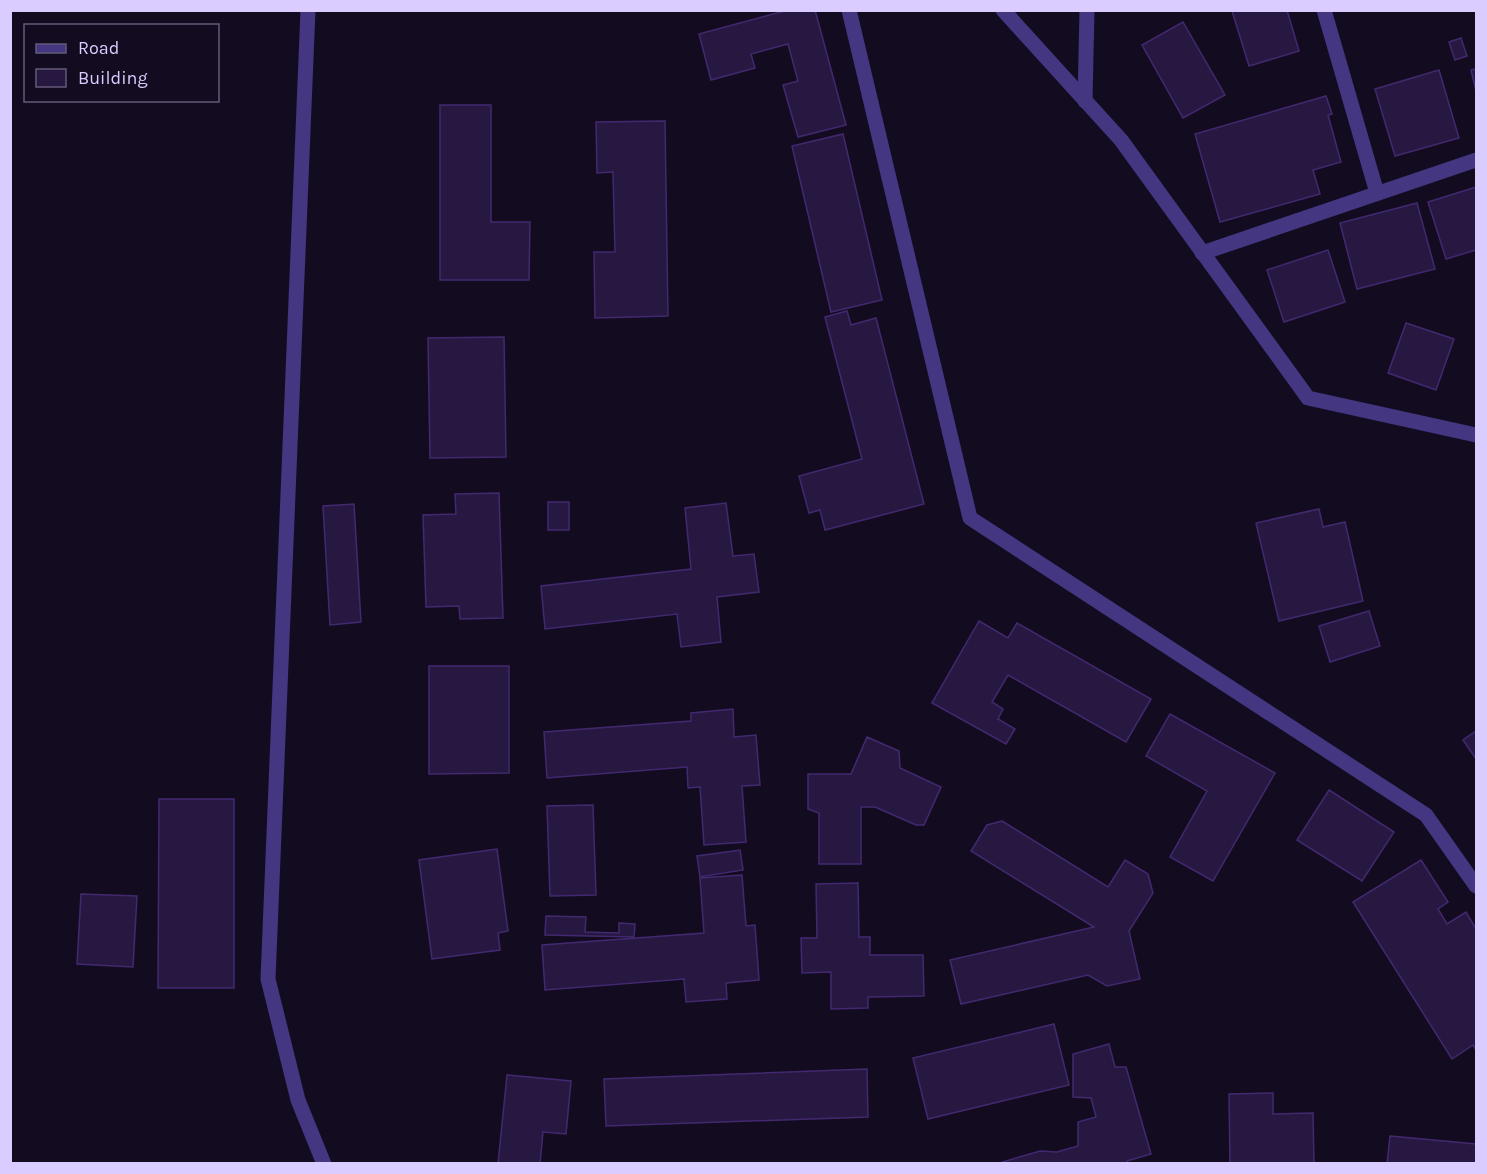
<svg xmlns="http://www.w3.org/2000/svg" width="1487" height="1174" font-family="Karla,sans-serif">
  <rect width="100%" height="100%" fill="#130c21"/>
  <!-- building -->
  <g fill="#271842" stroke="#42296f" stroke-width="1.5">
    <path d="M788,10H815L846,125L798,137L783,85L798,81L788,44L751,54L755,68L711,80L699,34Z"/>
    <path d="M1287,10L1299,51L1249,66L1232,11Z"/>
    <path d="M1183,22L1225,95L1183,118L1142,45Z"/>
    <path d="M1461,38L1467,56L1455,60L1449,42Z"/>
    <path d="M1476,69V91L1471,70Z"/>
    <path d="M1439,70L1459,138L1395,156L1375,89Z"/>
    <path d="M1326,96L1332,114L1328,115L1341,162L1313,170L1320,194L1220,222L1195,134Z"/>
    <path d="M440,105H491V222H530L529,280H440Z"/>
    <path d="M665,121L668,316L595,318L594,252H615L613,172L597,173L596,122Z"/>
    <path d="M843,134L882,300L831,312L792,146Z"/>
    <path d="M1476,187V250L1446,259L1428,202Z"/>
    <path d="M1417,203L1435,269L1357,289L1340,223Z"/>
    <path d="M1328,250L1345,302L1284,322L1267,270Z"/>
    <path d="M847,311L851,325L876,318L924,504L825,530L820,510L809,513L799,476L862,459L825,317Z"/>
    <path d="M1406,323L1454,339L1436,390L1388,373Z"/>
    <path d="M504,337L506,457L430,458L428,338Z"/>
    <path d="M499,493L503,618L460,619L459,606L426,607L423,515L456,514L455,494Z"/>
    <rect x="548" y="502" width="21" height="28"/>
    <path d="M726,503L733,556L754,554L759,592L717,597L721,642L681,647L677,614L545,629L541,586L691,569L685,508Z"/>
    <path d="M354,504L361,622L330,625L323,506Z"/>
    <path d="M1319,509L1323,527L1345,522L1363,601L1279,621L1256,523Z"/>
    <path d="M1369,611L1380,646L1330,662L1319,626Z"/>
    <path d="M979,621L1008,638L1017,623L1151,699L1126,742L1008,675L992,702L1003,709L998,719L1015,729L1006,744L932,703Z"/>
    <path d="M429,666H509V773L429,774Z"/>
    <path d="M733,709L734,737L756,735L760,785L742,786L746,842L704,845L700,787L688,788L687,767L547,778L544,732L691,721V713Z"/>
    <path d="M1170,714L1275,773L1213,881L1170,857L1207,791L1146,756Z"/>
    <path d="M1476,731V759L1463,740Z"/>
    <path d="M867,737L899,751L900,768L941,787L924,825H916L875,807H861V864H819V813L808,809V774H851Z"/>
    <path d="M1329,790L1394,832L1362,881L1297,840Z"/>
    <path d="M159,799H234V988H158Z"/>
    <path d="M593,805L596,895L550,896L547,806Z"/>
    <path d="M1002,821L1108,887L1125,860L1148,874L1153,893L1129,931L1140,979L1107,986L1088,975L961,1004L950,960L1094,927L971,851L987,825Z"/>
    <path d="M497,849L508,931L498,933L500,950L432,959L419,860Z"/>
    <path d="M740,850L743,870L700,877L697,856Z"/>
    <path d="M1421,860L1448,902L1438,909L1447,924L1466,912L1476,929V1050L1473,1045L1452,1059L1353,902Z"/>
    <path d="M742,875L746,926L755,925L759,980L726,983L727,999L686,1002L684,979L545,990L542,945L704,933L700,878Z"/>
    <path d="M858,883L859,937H870V955H923L924,996L868,997V1008L831,1009V972L802,973L801,938H817L816,884Z"/>
    <path d="M81,894L137,896L133,967L77,964Z"/>
    <path d="M546,916L586,917L585,932L619,933V923L635,924L634,937L545,935Z"/>
    <path d="M1054,1024L1069,1085L928,1119L913,1058Z"/>
    <path d="M1109,1044L1115,1067H1126L1151,1154L1127,1161V1164H996L1040,1151L1057,1152L1078,1146V1122L1096,1117L1091,1098L1073,1097V1054Z"/>
    <path d="M867,1069L868,1117L606,1126L604,1079Z"/>
    <path d="M507,1075L571,1081L566,1134L543,1132L540,1164H498Z"/>
    <path d="M1273,1093V1114L1313,1113L1314,1164H1230L1229,1094Z"/>
    <path d="M1390,1136L1476,1144V1164H1387Z"/>
  </g>
  <g fill="none" stroke-linecap="round" stroke-linejoin="round">
    <!-- street -->
    <g stroke="#443681" stroke-width="15">
      <path d="M308,10L268,979L298,1100L324,1164"/>
      <path d="M849,10L970,518L1426,815L1476,886"/>
      <path d="M1003,10L1121,140L1308,398L1476,435"/>
      <path d="M1324,10L1377,193"/>
      <path d="M1085,101L1087,10"/>
      <path d="M1202,253L1476,160"/>
    </g>
  </g>
  <!-- border -->
  <rect width="1487" height="1174" fill="none" stroke="#daccff" stroke-width="24"/>
  <!-- legend -->
  <rect x="24" y="24" width="195" height="78" fill="#130c21" stroke="#63597a" stroke-width="1.5"/>
  <rect x="36" y="44" width="30" height="9" fill="#443681" stroke="#63597a" stroke-width="1.5"/>
  <text x="78" y="54" font-size="18" fill="#daccff">Road</text>
  <rect x="36" y="69" width="30" height="18" fill="#271842" stroke="#63597a" stroke-width="1.5"/>
  <text x="78" y="84" font-size="18" fill="#daccff">Building</text>
</svg>
